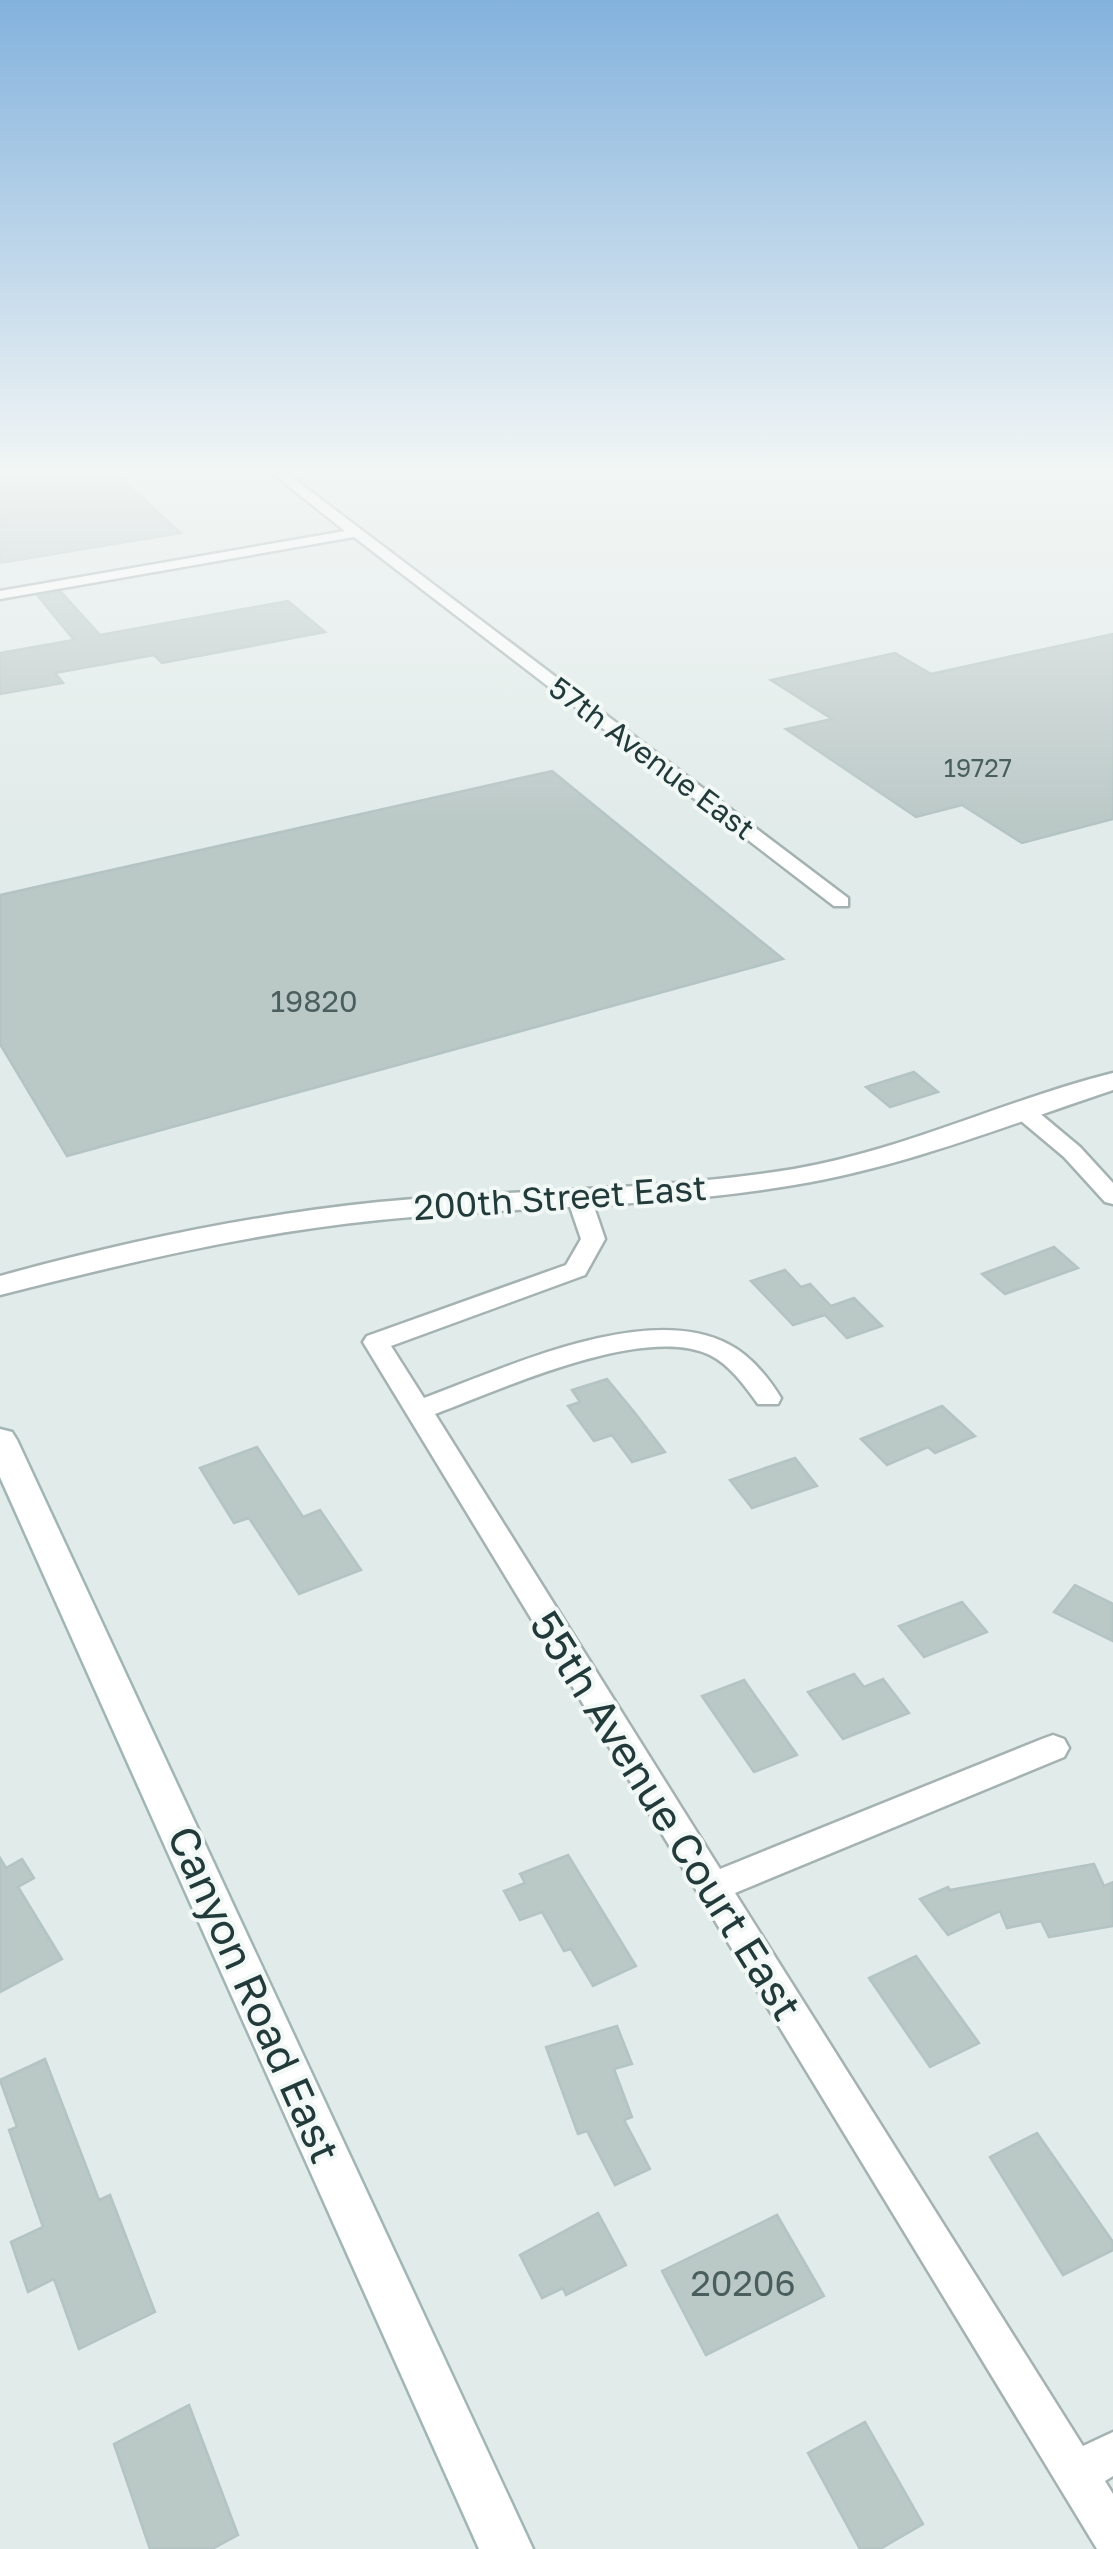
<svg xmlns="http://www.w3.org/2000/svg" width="1113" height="2549" font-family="'Golos Text',sans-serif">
  <rect width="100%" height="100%" fill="#e1ebe9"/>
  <!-- building -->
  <g fill="#bac8c6" stroke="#b4c4c2" stroke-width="2.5">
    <path d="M0,469H110L181,533L0,563Z"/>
    <path d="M61,592L100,635L288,601L325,632L162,663L154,655L55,673L63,683L0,694V653L74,640L38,596Z"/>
    <path d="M1113,634V819L1022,843L962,805L916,817L786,729L832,719L771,680L895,653L931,674Z"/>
    <path d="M552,771L783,959L67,1156L0,1044V895Z"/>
    <path d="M914,1072L938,1092L890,1107L866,1087Z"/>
    <path d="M1054,1247L1078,1268L1005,1294L982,1274Z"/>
    <path d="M785,1270L801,1287L810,1284L831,1306L854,1298L882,1326L847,1338L825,1315L793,1325L751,1281Z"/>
    <path d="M607,1379L635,1413L665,1452L632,1462L612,1435L594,1441L568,1406L580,1402L572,1390Z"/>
    <path d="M942,1406L975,1436L935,1453L928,1447L887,1465L861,1439Z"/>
    <path d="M257,1447L303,1517L320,1510L361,1570L299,1594L249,1518L234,1523L200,1468Z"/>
    <path d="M795,1458L817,1486L752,1508L730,1480Z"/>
    <path d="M1075,1585L1113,1604V1641L1054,1612Z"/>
    <path d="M962,1602L987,1632L924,1657L899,1626Z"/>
    <path d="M854,1674L864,1687L883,1679L909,1713L843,1739L808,1692Z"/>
    <path d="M744,1680L797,1755L754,1772L702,1696Z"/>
    <path d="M568,1855L636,1966L593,1986L571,1949L564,1951L542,1912L520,1920L504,1891L525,1883L520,1874Z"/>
    <path d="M0,1858L6,1868L22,1859L34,1878L18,1887L62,1959L0,1992Z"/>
    <path d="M1094,1864L1104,1886L1113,1882V1926L1049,1937L1041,1921L1007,1928L1000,1911L948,1935L920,1899L948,1887L950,1890Z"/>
    <path d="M916,1956L979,2043L930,2067L869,1978Z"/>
    <path d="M617,2026L632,2064L614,2069L632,2117L624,2120L650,2169L615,2185L587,2131L578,2134L546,2047Z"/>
    <path d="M45,2059L99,2200L110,2195L155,2312L79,2349L54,2279L28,2292L11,2242L43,2227L9,2130L17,2127L0,2080Z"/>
    <path d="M1037,2133L1113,2242V2250L1063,2275L990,2157Z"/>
    <path d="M598,2213L626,2265L566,2295L563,2288L542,2298L520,2255Z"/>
    <path d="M777,2215L824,2296L706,2355L662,2271Z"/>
    <path d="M189,2405L238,2535L212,2549H150L114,2444Z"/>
    <path d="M865,2422L923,2524L880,2549H860L808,2453Z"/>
  </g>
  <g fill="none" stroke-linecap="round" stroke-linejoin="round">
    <!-- minor casing -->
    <g stroke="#a4b2b1" stroke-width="5">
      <g id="minor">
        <path d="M267,469H281L848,898V906H834L354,537L0,599V591L345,531Z"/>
        <path d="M1023,1104L1031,1106L1080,1147L1113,1183V1204L1105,1202L1064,1157L1015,1116L1012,1111Z"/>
        <path d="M579,1191L591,1198L605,1239L585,1275L391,1346L424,1398C503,1369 646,1301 728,1344C750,1355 768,1377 781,1398L778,1404H758C745,1386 730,1365 710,1355C643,1323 500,1390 435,1414L720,1869L1042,1739L1053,1735L1064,1739L1069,1748L1064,1757L735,1893L1083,2446L1113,2432V2476L1105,2481L1113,2494V2549H1097L363,1342L367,1336L566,1265L581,1239L567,1198Z"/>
      </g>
    </g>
    <!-- tertiary casing -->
    <g stroke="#a4b2b1" stroke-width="5">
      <path id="tertiary" d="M1113,1073V1090C1008,1125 904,1167 794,1185C657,1208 517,1206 379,1220C249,1233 126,1263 0,1295V1276C124,1242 250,1215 379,1202C517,1189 657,1191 794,1169C905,1150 1005,1100 1113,1073Z"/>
    </g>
    <!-- secondary casing -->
    <g stroke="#a1b6b4" stroke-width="5">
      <path id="secondary" d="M0,1429L12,1432L17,1440L533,2549H479L0,1477Z"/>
    </g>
    <!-- minor -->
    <use href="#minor" fill="#fff" fill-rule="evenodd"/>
    <!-- tertiary -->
    <use href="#tertiary" fill="#fff" fill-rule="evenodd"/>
    <!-- secondary -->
    <use href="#secondary" fill="#fff" fill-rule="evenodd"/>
  </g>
  <!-- sky -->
  <linearGradient id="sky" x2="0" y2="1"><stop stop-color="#83b2dd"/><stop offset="0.57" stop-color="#f2f6f5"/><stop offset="1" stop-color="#f2f6f5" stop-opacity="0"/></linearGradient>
  <rect width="1113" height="826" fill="url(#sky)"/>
  <g text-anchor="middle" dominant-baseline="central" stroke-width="8" stroke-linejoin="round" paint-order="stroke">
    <!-- far-number labels -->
    <g font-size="25" fill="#495e5d">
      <text x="978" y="767">19727</text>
    </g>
    <!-- far-street labels -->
    <g font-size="30" fill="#233a3a" stroke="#f1f8f6">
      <text transform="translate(652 758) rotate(37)">57th Avenue East</text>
    </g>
    <!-- number labels -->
    <g font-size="30" fill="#495e5d">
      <text x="314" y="1001">19820</text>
    </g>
    <!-- street labels -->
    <g font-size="35" fill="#233a3a" stroke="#f1f8f6">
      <text transform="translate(560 1197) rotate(-4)">200th Street East</text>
    </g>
    <!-- near-number labels -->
    <g font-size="35" fill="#495e5d">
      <text x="743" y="2283">20206</text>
    </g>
    <!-- near-street labels -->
    <g font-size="42" fill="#233a3a" stroke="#f1f8f6">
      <text transform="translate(667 1815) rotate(58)">55th Avenue Court East</text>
      <text transform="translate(255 1994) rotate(66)">Canyon Road East</text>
    </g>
  </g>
</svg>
